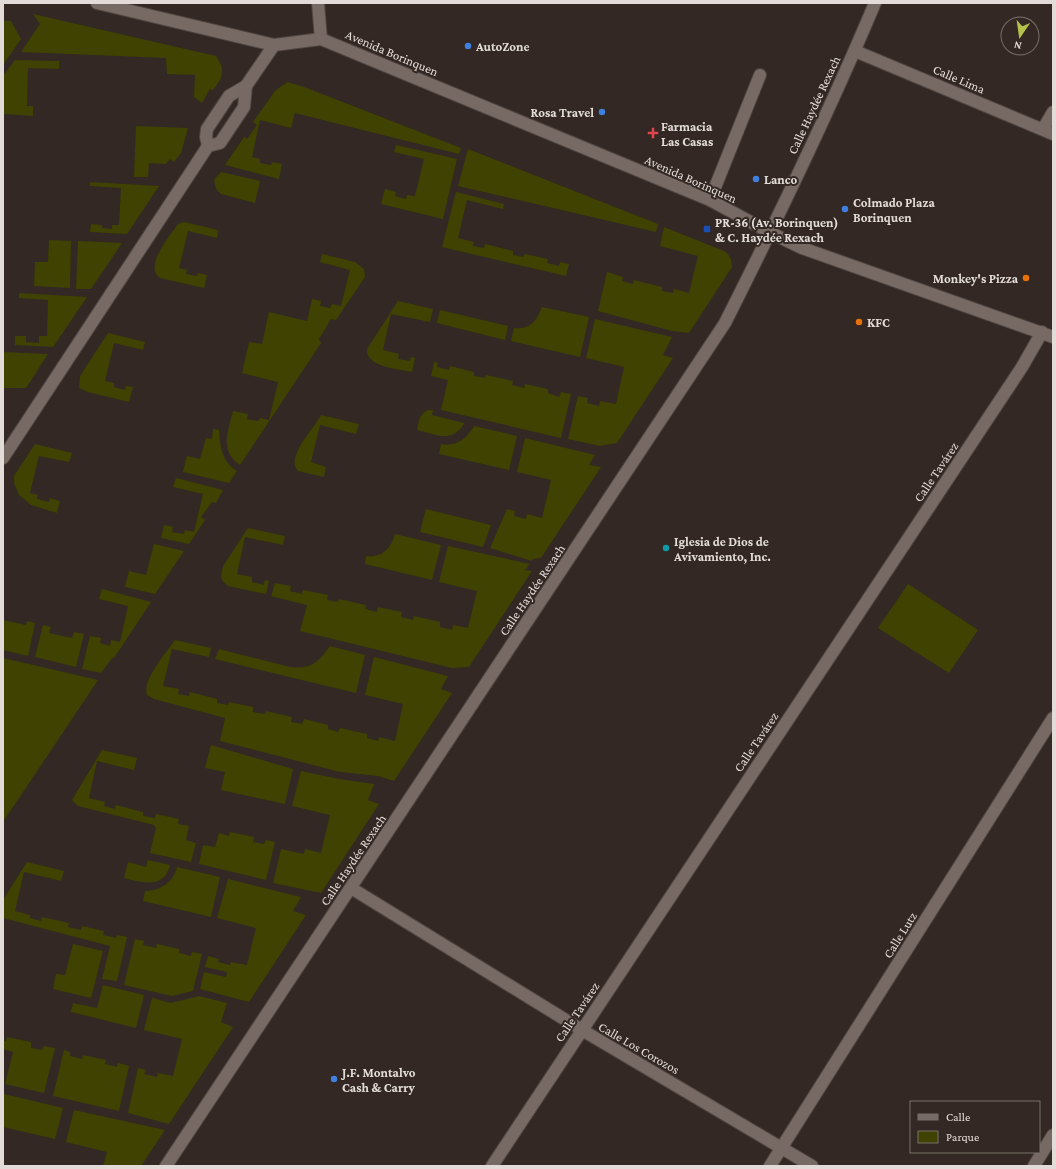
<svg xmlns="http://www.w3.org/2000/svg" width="1056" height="1169" font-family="'Crimson Pro',serif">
  <rect width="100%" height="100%" fill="#332823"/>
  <!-- green -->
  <g fill="#3f4200">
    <path d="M33,14L216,56C226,71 223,77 213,90L210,89L202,103L194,97L195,75L167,74L166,58L21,52L40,24Z"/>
    <path d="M3,21H11L21,39L3,65Z"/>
    <path d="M15,60L59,61V69L28,68L27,106H33V116L3,114V76Z"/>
    <path d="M287,82L304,87L461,148L459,154L295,113L291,128L260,120L252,157L260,159V163L271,165L272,162L282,164L279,179L225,165L244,137L247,139L257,125L253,122L275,91Z"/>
    <path d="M136,126L188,128L181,153L174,162L170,159L166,164L149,163L148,177H134Z"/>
    <path d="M396,145L457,159L443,219L381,204L385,189L396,192L395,196L406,199L407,195L415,196L424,159L394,152Z"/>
    <path d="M468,149L658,224L656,232L458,186Z"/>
    <path d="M221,172L260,181L255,203L221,194C216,190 215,186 214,180Z"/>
    <path d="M90,182L159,186L127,234L90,232L91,224L102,225V228L112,229V225H119L121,188L90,186Z"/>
    <path d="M456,192L504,204L503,209L467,200L458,238L474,242L473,246L484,248L485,244L513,251V255L523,257L525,254L548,259L547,263L559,266L560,262L569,264L566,276L442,247Z"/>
    <path d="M184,222L218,230L217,238L188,231L179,268L187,270L186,274L197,276L198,273L207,275L204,288L160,278C143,267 170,236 178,224Z"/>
    <path d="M664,227L724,251C730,255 732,260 732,267L689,333L672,331L598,311L607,272L623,277L622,281L633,284L634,280L662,287V291L673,293L674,289L689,293L698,256L660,246Z"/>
    <path d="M49,240L71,241L70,288L34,286L35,262H48Z"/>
    <path d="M78,241L122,243L91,289H76Z"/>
    <path d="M322,254L355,262L364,269L365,277L336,320L331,319L319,339L321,343L240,465C219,451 228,431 233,411L248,414L247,419L258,421L260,418L269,420L278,382L242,373L249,342L262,344L269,312L307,321L312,299L321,301L320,306L330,308L332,304L341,306L350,270L320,262Z"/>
    <path d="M19,293L87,297L53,347L15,345V336H26V342L39,343V336H47L48,300L19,298Z"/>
    <path d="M398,301L433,309L430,322L391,314L383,350L399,354L398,359L410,361L411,357L415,358L412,372C399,369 365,367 367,349Z"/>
    <path d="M542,307L589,317L580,357L511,341L514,328C529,330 537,321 542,307Z"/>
    <path d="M440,310L508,326L505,340L437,323Z"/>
    <path d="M595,319L672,337L663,355L673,358L617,443L600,446L568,439L578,396L588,398L587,403L599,406L600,401L616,404L624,367L586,358Z"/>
    <path d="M108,333L145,342L143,350L114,343L105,381L114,383V387L125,390L126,386L133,387L129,402L88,392L79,388L80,376Z"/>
    <path d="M3,352L48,354L26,388H3Z"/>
    <path d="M434,362L438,363L437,367L449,370L450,366L474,372V376L485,378L486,375L513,381L512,385L524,388L525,384L548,389V393L559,397L561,392L571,394L561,438L441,410L448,380L431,376Z"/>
    <path d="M428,410H433L432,415L464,423V424C451,444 435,434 417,430C419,421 419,414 428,410Z"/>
    <path d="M321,415L359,424L356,434L320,425L311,462L326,467L324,477L298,471C285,457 314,429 321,415Z"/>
    <path d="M474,426L517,436L509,470L439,454L441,444C455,447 467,439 474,426Z"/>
    <path d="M213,429L219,430C220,446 222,462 237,471L229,483L183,472L187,456L200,459L206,438L212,439Z"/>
    <path d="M525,438L595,455L589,465L601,467L541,558L533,559L532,561L490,548L507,509L515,511L514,516L526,519L527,514L542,518L551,480L517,472Z"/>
    <path d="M35,444L72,453L69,462L39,456L30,493L38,495L37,499L49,502L50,498L60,501L57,513L31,505L19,495L14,483V476Z"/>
    <path d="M176,478L223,490L216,503L212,502L201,517L205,520L189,544L161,538L164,525L173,527L172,532L184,534L185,530L194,532L203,494L173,487Z"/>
    <path d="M426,509L491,525L483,547L420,532Z"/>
    <path d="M248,528L285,536L283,545L245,537L237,574L252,577V582L264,585L265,580L269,581L266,594L228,586L222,580L221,577L223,566Z"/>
    <path d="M395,534L441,545L432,580L365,564L366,556C383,558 391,548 395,534Z"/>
    <path d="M154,544L184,551L155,594L125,587L129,571L146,575Z"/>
    <path d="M448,546L530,564L525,570L532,571L469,667L452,668L300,631L307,605L271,596L275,583L291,586L290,591L302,594L303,590L328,595L327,600L338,602L339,599L366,605L365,609L377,612L378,607L402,612L401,617L413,620L414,616L440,622V627L452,630L453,625L468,628L477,591L439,582Z"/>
    <path d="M908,584L978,630L949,673L878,628Z"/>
    <path d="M102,589L151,602L114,658H112L101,673L82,669L90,636L101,638L100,643L110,646L111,640L120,642L128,606L99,599Z"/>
    <path d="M3,620L26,625L27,621L35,623L28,656L3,650Z"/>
    <path d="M43,625L51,627L49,633L72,638L74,632L84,634L76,667L35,657Z"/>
    <path d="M175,640L211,648L209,657L172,649L163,686L179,689L178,694L189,696L190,692L217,699V703L228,705L229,702L253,707V712L265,714L266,711L292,717L291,722L302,724L304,719L328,725V729L338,732L340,728L367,734V738L378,741L379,737L395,741L403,704L365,695L374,657L448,676L441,689L452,693L394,781L378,776L340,772L220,741L225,718L154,699L147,695C142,680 166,653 175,640Z"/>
    <path d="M330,646L365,655L356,693L215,659L219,649L290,667C311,670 318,662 330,646Z"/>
    <path d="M3,658L98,680L3,822Z"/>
    <path d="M211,745L293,769L285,804L221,790L225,772L205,768Z"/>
    <path d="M102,750L137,758L134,770L97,761L89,798L105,802L104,806L115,809L116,805L143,812V816L155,818L156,814L179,819L178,824L189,826L186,840L196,843L191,862L150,853L156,828L154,825L78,806L72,800Z"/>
    <path d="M301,771L339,779L374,784L368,800L379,804L321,893L273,883L281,849L304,854L305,849L321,853L330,815L292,806Z"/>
    <path d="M230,832L254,837L253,842L264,844L266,840L275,842L266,880L199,864L203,845L215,847L219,833L229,836Z"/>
    <path d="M148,860L170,865C164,890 141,882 124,878L128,862L146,867Z"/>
    <path d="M27,862L64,871L61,881L24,872L15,911L30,915V918L41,921L42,917L69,923L68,927L81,930L82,926L104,931L103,935L116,938L117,935L127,937L117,981L102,979L110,946L3,918V900Z"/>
    <path d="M177,867L220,877L211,917L143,901L145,891C160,891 174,882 177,867Z"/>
    <path d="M228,879L301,897L293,911L306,915L249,1002L200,989L204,972L226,977L227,972L205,967L208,956L219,959L218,962L230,965L231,962L247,965L256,928L217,918Z"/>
    <path d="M135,939L144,941L143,945L156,948L157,944L179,949V953L191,956L192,952L202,954L193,991L172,996L124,985Z"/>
    <path d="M73,944L103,951L91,998L53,989L56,974L65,975Z"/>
    <path d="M103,985L144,995L136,1028L71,1012L73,1003L97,1008Z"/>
    <path d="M199,996L227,1003L221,1022L233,1027L169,1124L128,1113L138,1068L146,1070L144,1074L157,1077L158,1073L173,1076L182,1039L144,1030L152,998L171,1003Z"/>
    <path d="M7,1037L31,1042V1048L42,1050L44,1046L55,1048L44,1093L5,1084L13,1052L3,1049V1041H6Z"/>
    <path d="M64,1050L70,1052V1056L82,1059L83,1055L106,1060L105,1064L117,1067L118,1063L129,1066L119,1111L53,1096Z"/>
    <path d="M4,1094L63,1108L55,1139L3,1127V1099Z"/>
    <path d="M74,1110L165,1130L141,1166H103L107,1152L66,1142Z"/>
  </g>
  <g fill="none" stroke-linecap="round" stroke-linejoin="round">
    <!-- minor casing -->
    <g stroke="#4f4541" stroke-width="14">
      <g id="minor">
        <path d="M97,3L274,45L321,39"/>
        <path d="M318,3L321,39"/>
        <path d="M321,39L710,200L771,233L802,248L1053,337"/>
        <path d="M855,51L1053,134"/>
        <path d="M1043,129L1053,112"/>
        <path d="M208,146L206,137L207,129L229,96L246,86L274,45"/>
        <path d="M710,200L760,75"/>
        <path d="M3,458L208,146L220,143L244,107L246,86"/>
        <path d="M351,888L582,1030L812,1166"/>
        <path d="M166,1166L725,323C778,218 829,112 875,3"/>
        <path d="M492,1166L1022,367L1042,332"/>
        <path d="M770,1166L1053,718"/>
        <path d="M1034,1166L1053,1135"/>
      </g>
    </g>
    <!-- minor -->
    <use href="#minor" stroke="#776964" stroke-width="12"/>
  </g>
  <!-- markers -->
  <g fill="#3f7fe0" stroke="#332823" stroke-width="1.5">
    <circle cx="468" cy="46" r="4"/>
    <circle cx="602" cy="112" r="4"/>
    <circle cx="756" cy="179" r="4"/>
    <circle cx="845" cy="209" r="4"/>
    <circle cx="334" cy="1079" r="4"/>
  </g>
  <path fill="#e0444e" stroke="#332823" stroke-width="1.5" d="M651 127h4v4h4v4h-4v4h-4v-4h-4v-4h4z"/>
  <rect fill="#1a4fb4" stroke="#332823" stroke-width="1.5" x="703" y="225" width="8" height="8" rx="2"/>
  <g fill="#e8710a" stroke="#332823" stroke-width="1.5">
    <circle cx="1026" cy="278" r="4"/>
    <circle cx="859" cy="322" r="4"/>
  </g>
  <circle fill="#0f9aa8" stroke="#332823" stroke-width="1.5" cx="666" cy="548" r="4"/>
  <g text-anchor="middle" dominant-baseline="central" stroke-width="4" stroke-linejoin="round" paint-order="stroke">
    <!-- poi labels -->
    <g font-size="13" font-weight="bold" fill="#e3dbd7" stroke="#332823" text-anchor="start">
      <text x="476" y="46">AutoZone</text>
      <text x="594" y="112" text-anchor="end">Rosa Travel</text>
      <text x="661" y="126">Farmacia<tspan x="661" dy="15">Las Casas</tspan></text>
      <text x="764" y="179">Lanco</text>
      <text x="853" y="202">Colmado Plaza<tspan x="853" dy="15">Borinquen</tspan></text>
      <text x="715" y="222">PR-36 (Av. Borinquen)<tspan x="715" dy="15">&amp; C. Haydée Rexach</tspan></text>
      <text x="1018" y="278" text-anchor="end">Monkey's Pizza</text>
      <text x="867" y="322">KFC</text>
      <text x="674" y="541">Iglesia de Dios de<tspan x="674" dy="15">Avivamiento, Inc.</tspan></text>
      <text x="342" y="1072">J.F. Montalvo<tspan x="342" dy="15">Cash &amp; Carry</tspan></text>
    </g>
    <!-- street labels -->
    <g font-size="13" fill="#e3dbd7" stroke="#332823">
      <text transform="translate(392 53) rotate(23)">Avenida Borinquen</text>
      <text transform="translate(959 79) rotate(23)">Calle Lima</text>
      <text transform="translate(814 105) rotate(-65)">Calle Haydée Rexach</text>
      <text transform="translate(691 179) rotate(24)">Avenida Borinquen</text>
      <text transform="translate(936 472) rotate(-56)">Calle Tavárez</text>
      <text transform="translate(532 590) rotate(-56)">Calle Haydée Rexach</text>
      <text transform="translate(756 742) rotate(-56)">Calle Tavárez</text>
      <text transform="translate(353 860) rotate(-56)">Calle Haydée Rexach</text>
      <text transform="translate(900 935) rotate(-58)">Calle Lutz</text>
      <text transform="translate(577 1012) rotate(-56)">Calle Tavárez</text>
      <text transform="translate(639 1048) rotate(30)">Calle Los Corozos</text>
    </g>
  </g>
  <!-- border -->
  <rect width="1056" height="1169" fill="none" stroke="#e3dbd7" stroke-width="8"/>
  <!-- legend -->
  <rect x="910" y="1101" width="130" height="52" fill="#332823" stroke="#79706b"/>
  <rect x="918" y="1114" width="20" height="6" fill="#776964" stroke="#79706b"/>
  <text x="946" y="1121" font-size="12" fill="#e3dbd7">Calle</text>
  <rect x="918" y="1131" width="20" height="12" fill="#3f4200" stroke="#79706b"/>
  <text x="946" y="1141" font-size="12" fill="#e3dbd7">Parque</text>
  <!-- north arrow -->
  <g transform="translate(1020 36) rotate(193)"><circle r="19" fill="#332823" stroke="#79706b"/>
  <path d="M0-3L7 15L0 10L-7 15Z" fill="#b5c249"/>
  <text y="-6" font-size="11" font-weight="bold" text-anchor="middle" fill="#e3dbd7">N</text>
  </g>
</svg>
